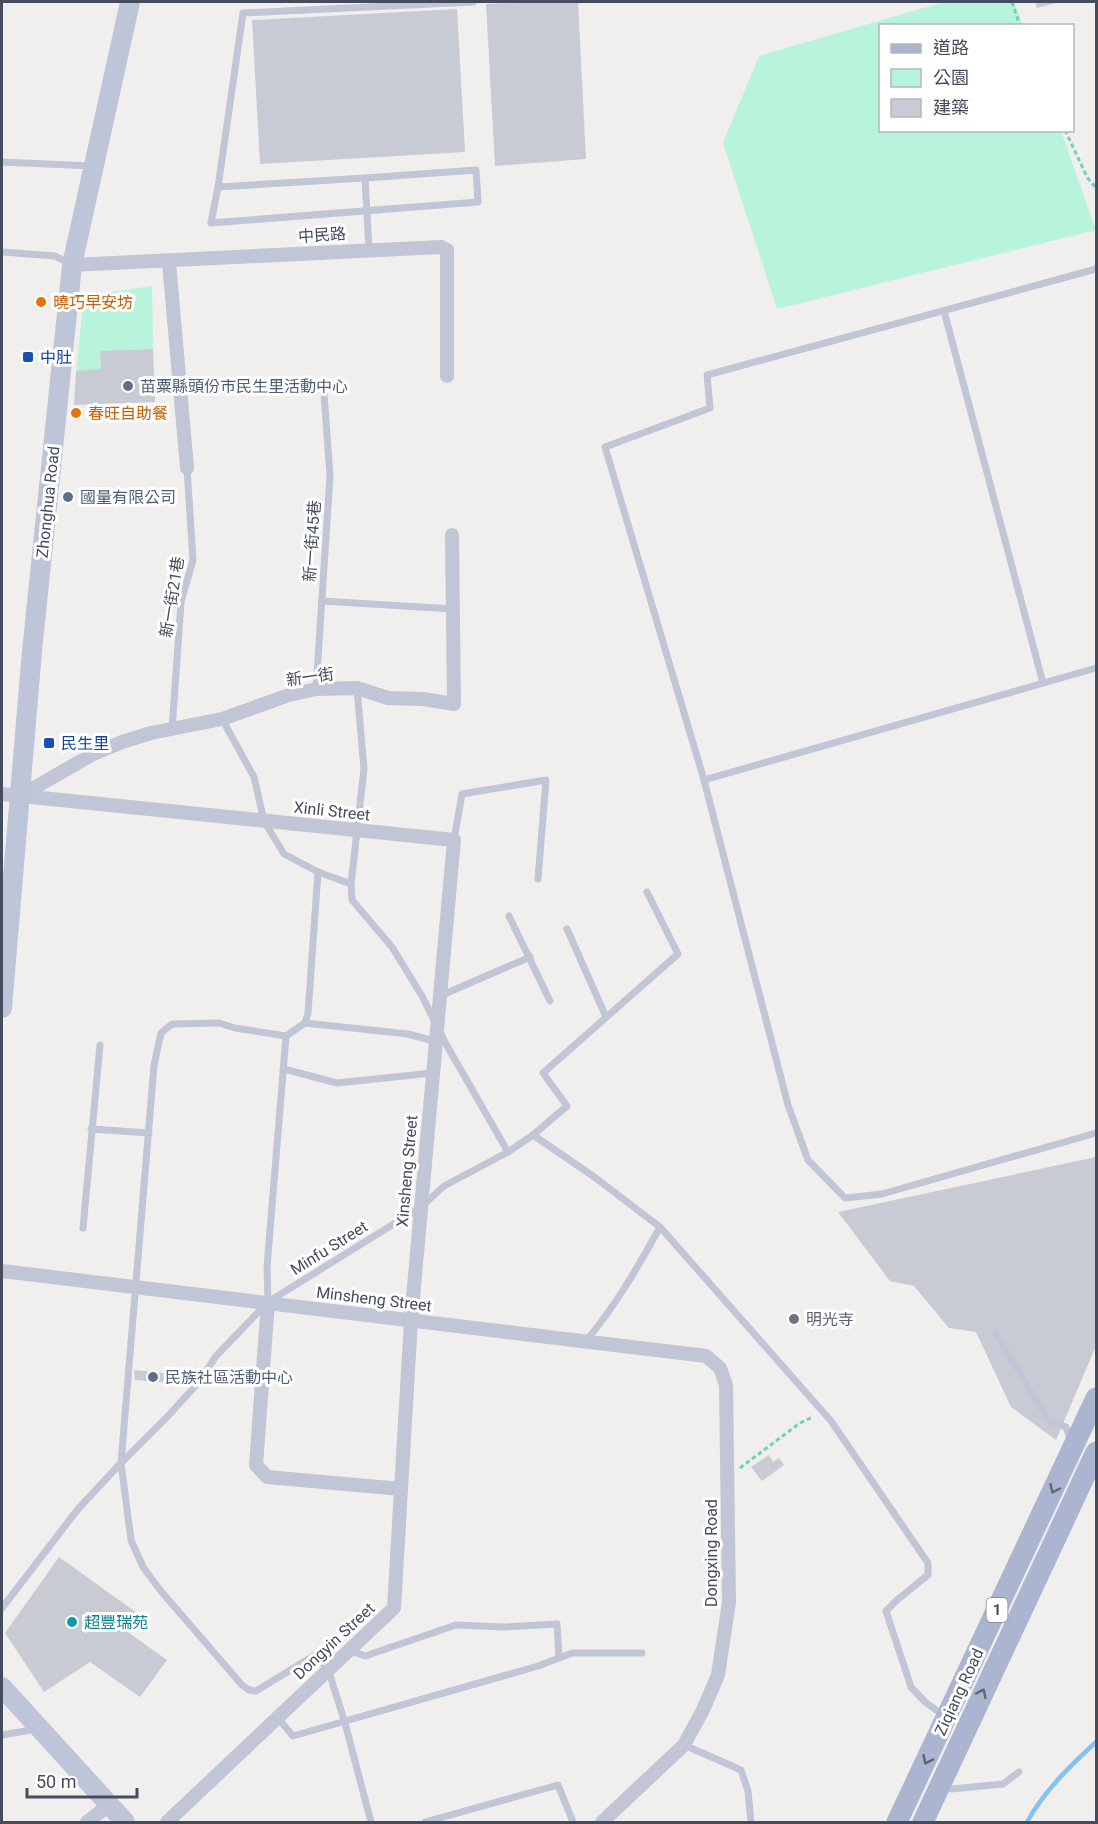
<svg xmlns="http://www.w3.org/2000/svg" width="1098" height="1824" font-family="Roboto,'Noto Sans TC',sans-serif">
  <rect width="100%" height="100%" fill="#f1eeee"/>
  <!-- green -->
  <g fill="#b8f3dc">
    <path d="M944,2H1014L1023,25L880,26V130L1061,131L1096,230L777,309L723,143L759,56Z"/>
    <path d="M152,286L153,349L100,351L101,369L76,371L84,296Z"/>
  </g>
  <g fill="none" stroke-linecap="round" stroke-linejoin="round">
    <!-- stream -->
    <path stroke="#80c3f4" stroke-width="4.5" d="M1027,1822C1045,1790 1069,1767 1096,1742"/>
  </g>
  <!-- building -->
  <g fill="#c9cbd4">
    <path d="M537,2H578L586,159L495,166L486,4Z"/>
    <path d="M1035,2H1060L1037,8Z"/>
    <path d="M457,9L465,152L260,164L252,20Z"/>
    <path d="M153,349L155,402L74,405L76,371L101,369L100,351Z"/>
    <path d="M1096,1157V1346L1056,1440L1011,1407L976,1332L949,1328L914,1286L890,1281L838,1212Z"/>
    <path d="M134,1370L172,1374L171,1383L135,1380Z"/>
    <path d="M769,1455L773,1462L779,1458L784,1465L762,1481L751,1467Z"/>
    <path d="M59,1557L137,1613L125,1630L167,1660L140,1697L90,1662L44,1692L5,1633Z"/>
  </g>
  <g fill="none" stroke-linecap="round" stroke-linejoin="round">
    <!-- path -->
    <g stroke="#6cd4b8" stroke-width="3" stroke-dasharray="4.5 3" stroke-linecap="butt">
      <path d="M1012,2L1020,26"/>
      <path d="M1065,130L1087,177L1096,188"/>
      <path d="M740,1468L800,1423L813,1417"/>
    </g>
    <!-- lane -->
    <g stroke="#c0c6d5" stroke-width="7">
      <path d="M2,162L92,166"/>
      <path d="M218,187L211,223L478,202L476,170L365,178"/>
      <path d="M369,249L365,178L218,187L243,13L473,2"/>
      <path d="M2,252L55,256L70,264"/>
      <path d="M1096,269L707,375L710,408L605,447L704,780L1096,668"/>
      <path d="M944,311L1043,683"/>
      <path d="M322,601L453,609"/>
      <path d="M316,689L330,476L324,394"/>
      <path d="M172,730L181,602L193,560L187,468"/>
      <path d="M704,780L788,1105L808,1160L845,1198L882,1194L1096,1133"/>
      <path d="M454,840L462,794L546,780L538,879"/>
      <path d="M351,884L364,769L357,688"/>
      <path d="M509,916L550,1001"/>
      <path d="M567,929L606,1017"/>
      <path d="M440,996L530,957"/>
      <path d="M305,1023L408,1034L438,1042"/>
      <path d="M286,1036L235,1028L219,1023L172,1024L161,1033L154,1065L121,1463L131,1540L143,1567L160,1590L242,1685L249,1690L256,1691L315,1655L328,1669L345,1723L371,1822"/>
      <path d="M284,1069L337,1083L432,1073"/>
      <path d="M91,1129L149,1133"/>
      <path d="M533,1135L567,1106L543,1073L678,954L647,892"/>
      <path d="M508,1152L533,1135L593,1176L660,1227L831,1421L928,1563V1575L897,1600L886,1611L911,1687L925,1702L943,1715"/>
      <path d="M83,1228L100,1045"/>
      <path d="M268,1302L267,1267L286,1036L305,1023L308,1013L318,872"/>
      <path d="M995,1332L1048,1420L1066,1427L1071,1442"/>
      <path d="M586,1341C616,1305 638,1267 660,1227"/>
      <path d="M2,1608L78,1509L121,1463L168,1416L199,1382L216,1356L268,1302L421,1207L444,1186L508,1152L446,1044L422,996L392,947L352,900L351,884L318,872L284,854L264,821L254,777L222,719"/>
      <path d="M349,1650L365,1656L456,1625L504,1627L557,1624L559,1656"/>
      <path d="M277,1717L293,1736L538,1666L572,1653H642"/>
      <path d="M2,1735L37,1729"/>
      <path d="M684,1745L741,1770L748,1791L751,1822"/>
      <path d="M943,1785L952,1789L1003,1784L1019,1772"/>
      <path d="M425,1822L558,1785L573,1822"/>
    </g>
    <!-- street -->
    <g stroke="#c0c6d5" stroke-width="14">
      <path d="M169,262L187,468"/>
      <path d="M72,265L441,247L447,250V376"/>
      <path d="M2,794L454,840L411,1320L394,1608L167,1822"/>
      <path d="M20,796L93,754L122,742L151,733L222,719L289,695L316,689L357,688L388,698L423,699L454,704L452,535"/>
      <path d="M2,1271L706,1356L720,1368L726,1385L729,1602L718,1675L703,1710L684,1745L602,1822"/>
      <path d="M268,1302L256,1465L267,1477L401,1489"/>
      <path d="M87,1822L108,1806"/>
    </g>
    <!-- secondary -->
    <g stroke="#bec5d9" stroke-width="20">
      <path d="M2,1008L32,651L72,265L130,2"/>
      <path d="M2,1687L125,1822"/>
    </g>
    <!-- primary -->
    <g stroke="#abb5d0" stroke-width="21">
      <path d="M897,1822L1096,1398"/>
      <path d="M923,1822L1096,1452"/>
    </g>
  </g>
  <!-- one-way arrows -->
  <defs><path id="oneway-chevron" d="M-2-3.5L2.5 0L-2 3.5" fill="none" stroke-width="1.6" stroke-linecap="round" stroke-linejoin="round" transform="scale(1.5)"/></defs>
  <g stroke="#5e667a">
    <use href="#oneway-chevron" transform="translate(1054 1489) rotate(115)"/>
    <use href="#oneway-chevron" transform="translate(982 1693) rotate(-65)"/>
    <use href="#oneway-chevron" transform="translate(927 1760) rotate(115)"/>
  </g>
  <!-- markers -->
  <g fill="#e8710a" stroke="#fff" stroke-width="2">
    <circle cx="41" cy="302" r="6"/>
    <circle cx="76" cy="413" r="6"/>
  </g>
  <g fill="#1a4fb4" stroke="#fff" stroke-width="2">
    <rect x="22" y="351" width="12" height="12" rx="3"/>
    <rect x="43" y="737" width="12" height="12" rx="3"/>
  </g>
  <g fill="#5c6f8a" stroke="#fff" stroke-width="2">
    <circle cx="128" cy="386" r="6"/>
    <circle cx="68" cy="497" r="6"/>
    <circle cx="153" cy="1377" r="6"/>
  </g>
  <circle fill="#6b7280" stroke="#fff" stroke-width="2" cx="794" cy="1319" r="6"/>
  <circle fill="#0f9aa8" stroke="#fff" stroke-width="2" cx="72" cy="1622" r="6"/>
  <g text-anchor="middle" dominant-baseline="central" stroke-width="6" stroke-linejoin="round" paint-order="stroke">
    <!-- shield labels -->
    <rect fill="#fff" stroke="#7c828e" stroke-width="1.5" x="986.5" y="1598" width="21" height="24" rx="4.5"/>
    <g font-size="15" font-weight="bold" fill="#444c5d">
      <text x="997" y="1610">1</text>
    </g>
    <!-- street labels -->
    <g font-size="16" fill="#444c5d" stroke="#fff">
      <text transform="translate(322 235) rotate(-4)">中民路</text>
      <text transform="translate(48 502) rotate(-84)">Zhonghua Road</text>
      <text transform="translate(312 541) rotate(-86)">新一街45巷</text>
      <text transform="translate(172 597) rotate(-81)">新一街21巷</text>
      <text transform="translate(310 677) rotate(-8)">新一街</text>
      <text transform="translate(332 811) rotate(6)">Xinli Street</text>
      <text transform="translate(407 1171) rotate(-85)">Xinsheng Street</text>
      <text transform="translate(329 1248) rotate(-32)">Minfu Street</text>
      <text transform="translate(374 1299) rotate(7)">Minsheng Street</text>
      <text transform="translate(711 1553) rotate(-90)">Dongxing Road</text>
      <text transform="translate(334 1641) rotate(-43)">Dongyin Street</text>
      <text transform="translate(959 1692) rotate(-65)">Ziqiang Road</text>
    </g>
    <!-- food labels -->
    <g font-size="16" fill="#c56008" stroke="#fff" text-anchor="start">
      <text x="53" y="302">曉巧早安坊</text>
      <text x="88" y="413">春旺自助餐</text>
    </g>
    <!-- transit labels -->
    <g font-size="16" fill="#164399" stroke="#fff" text-anchor="start">
      <text x="40" y="357">中肚</text>
      <text x="61" y="743">民生里</text>
    </g>
    <!-- service labels -->
    <g font-size="16" fill="#4e5e75" stroke="#fff" text-anchor="start">
      <text x="140" y="386">苗粟縣頭份巿民生里活動中心</text>
      <text x="80" y="497">國量有限公司</text>
      <text x="165" y="1377">民族社區活動中心</text>
    </g>
    <!-- worship labels -->
    <g font-size="16" fill="#5b616d" stroke="#fff" text-anchor="start">
      <text x="806" y="1319">明光寺</text>
    </g>
    <!-- culture labels -->
    <g font-size="16" fill="#0d838f" stroke="#fff" text-anchor="start">
      <text x="84" y="1622">超豐瑞苑</text>
    </g>
  </g>
  <!-- border -->
  <rect width="1098" height="1824" fill="none" stroke="#444c5d" stroke-width="6"/>
  <!-- legend -->
  <rect x="879" y="24" width="195" height="108" fill="#ffffff" stroke="#b4b7be" stroke-width="1.5"/>
  <rect x="891" y="44" width="30" height="9" fill="#abb5d0" stroke="#b4b7be" stroke-width="1.5"/>
  <text x="933" y="54" font-size="18" fill="#444c5d">道路</text>
  <rect x="891" y="69" width="30" height="18" fill="#b8f3dc" stroke="#b4b7be" stroke-width="1.5"/>
  <text x="933" y="84" font-size="18" fill="#444c5d">公園</text>
  <rect x="891" y="99" width="30" height="18" fill="#c9cbd4" stroke="#b4b7be" stroke-width="1.5"/>
  <text x="933" y="114" font-size="18" fill="#444c5d">建築</text>
  <!-- scale -->
  <path d="M27 1788v9h110v-9" fill="none" stroke="#444c5d" stroke-width="3"/>
  <text x="36" y="1788" font-size="18" fill="#444c5d" stroke="#ffffff" stroke-width="4.5" paint-order="stroke">50 m</text>
</svg>
